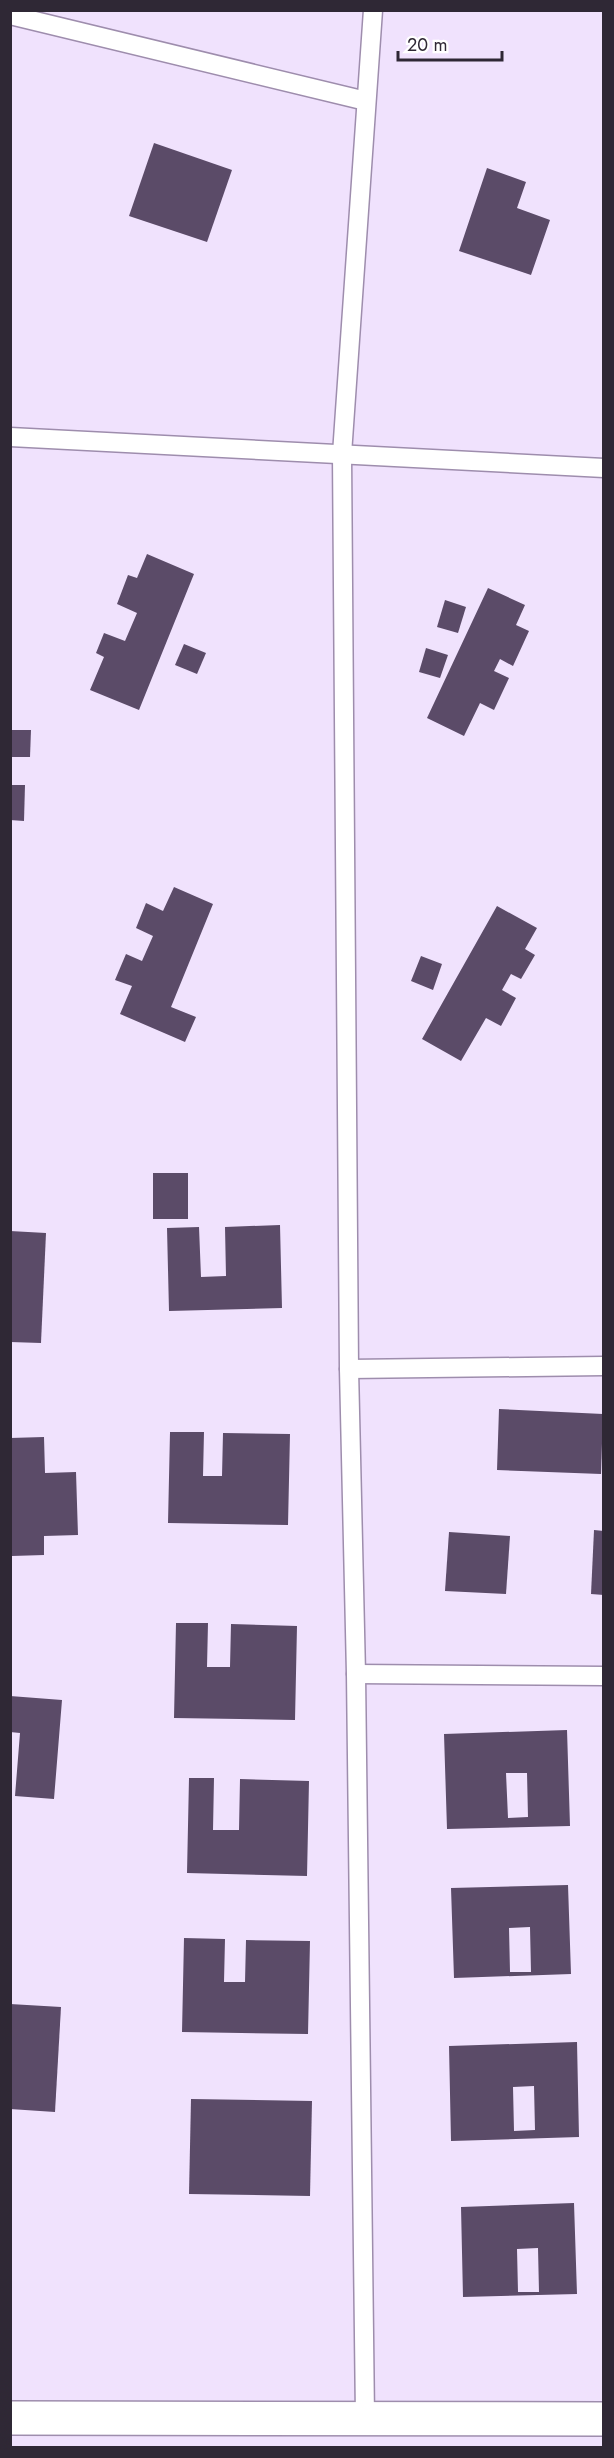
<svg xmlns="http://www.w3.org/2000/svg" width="614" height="2458" font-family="Jost,sans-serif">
  <rect width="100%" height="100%" fill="#f0e2fd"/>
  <!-- building -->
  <g fill="#5b4b68" fill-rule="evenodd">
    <path d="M154,143L232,170L207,242L129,216Z"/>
    <path d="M487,168L526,182L517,208L550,220L531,275L459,251Z"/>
    <path d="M147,554L194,574L139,710L90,690L104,657L96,653L104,633L125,641L137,613L117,604L128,575L137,578Z"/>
    <path d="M488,588L525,605L516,625L529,631L513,666L500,659L494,671L509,678L494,710L480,703L464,736L427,718Z"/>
    <path d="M445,600L466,607L458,633L437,627Z"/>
    <path d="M184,644L206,653L197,674L175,665Z"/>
    <path d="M426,648L448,655L440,678L419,672Z"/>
    <path d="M10,730H31L30,757H10Z"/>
    <path d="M10,785H25L24,821L10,820Z"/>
    <path d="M174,887L213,904L171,1007L196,1017L185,1042L120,1014L132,986L115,980L126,954L142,961L153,936L136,928L146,903L163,911Z"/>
    <path d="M497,906L537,928L525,949L535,955L521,979L511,974L502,990L516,998L501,1026L486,1018L461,1061L422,1039Z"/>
    <path d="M421,956L442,964L433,990L411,981Z"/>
    <rect x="153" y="1173" width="35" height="46"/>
    <path d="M280,1225L282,1308L169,1311L167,1228L199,1227L201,1277L226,1276L225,1227Z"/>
    <path d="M10,1231L46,1233L41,1343L10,1342Z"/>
    <path d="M499,1409L603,1414L601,1474L497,1470Z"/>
    <path d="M170,1432H204L203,1476H222L223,1433L290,1434L288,1525L168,1523Z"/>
    <path d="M44,1437L45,1473L76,1472L78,1535L44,1536V1555L12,1556L10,1438Z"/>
    <path d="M594,1530L604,1531V1595L591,1594Z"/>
    <path d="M449,1532L510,1536L506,1594L445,1591Z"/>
    <path d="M176,1623H208L207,1667H230L231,1624L297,1626L295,1720L174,1718Z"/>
    <path d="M10,1696L62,1700L54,1799L15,1796L20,1733L10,1732Z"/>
    <path d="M567,1730L570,1826L447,1829L444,1734ZM506,1773H527L528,1817L508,1818Z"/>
    <path d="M189,1778H214L213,1830H239L240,1779L309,1781L307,1876L187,1873Z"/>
    <path d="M568,1885L571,1974L454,1978L451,1888ZM530,1927L531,1972H510L509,1928Z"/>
    <path d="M184,1938L225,1939L224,1982H245L246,1940L310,1941L308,2034L182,2032Z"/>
    <path d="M10,2004L61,2007L55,2112L10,2109Z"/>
    <path d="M577,2042L579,2137L451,2141L449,2046ZM534,2086L535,2130L514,2131L513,2087Z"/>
    <path d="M191,2099L312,2101L310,2196L189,2194Z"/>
    <path d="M574,2203L577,2294L463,2297L461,2207ZM538,2248L539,2292H518L517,2249Z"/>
  </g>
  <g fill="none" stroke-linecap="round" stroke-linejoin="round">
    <!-- lane casing -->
    <g stroke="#9e8dad" stroke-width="21">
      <g id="lane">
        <path d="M10,15L366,101"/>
        <path d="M10,437L604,468"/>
        <path d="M349,1369L604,1366"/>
        <path d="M356,1674L604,1676"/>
        <path d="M365,2418L356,1674L349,1369L342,454L373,10"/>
      </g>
    </g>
    <!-- street casing -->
    <g stroke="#9e8dad" stroke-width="36">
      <path id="street" d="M10,2418L604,2419"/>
    </g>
    <!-- lane -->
    <use href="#lane" stroke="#fff" stroke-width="18"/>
    <!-- street -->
    <use href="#street" stroke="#fff" stroke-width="33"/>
  </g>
  <!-- border -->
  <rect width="614" height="2458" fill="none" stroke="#2f2835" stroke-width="24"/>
  <!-- scale -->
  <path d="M398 51v9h104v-9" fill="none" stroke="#2f2835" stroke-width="3"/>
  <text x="407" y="51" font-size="18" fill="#2f2835" stroke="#ffffff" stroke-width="4.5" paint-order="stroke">20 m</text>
</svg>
